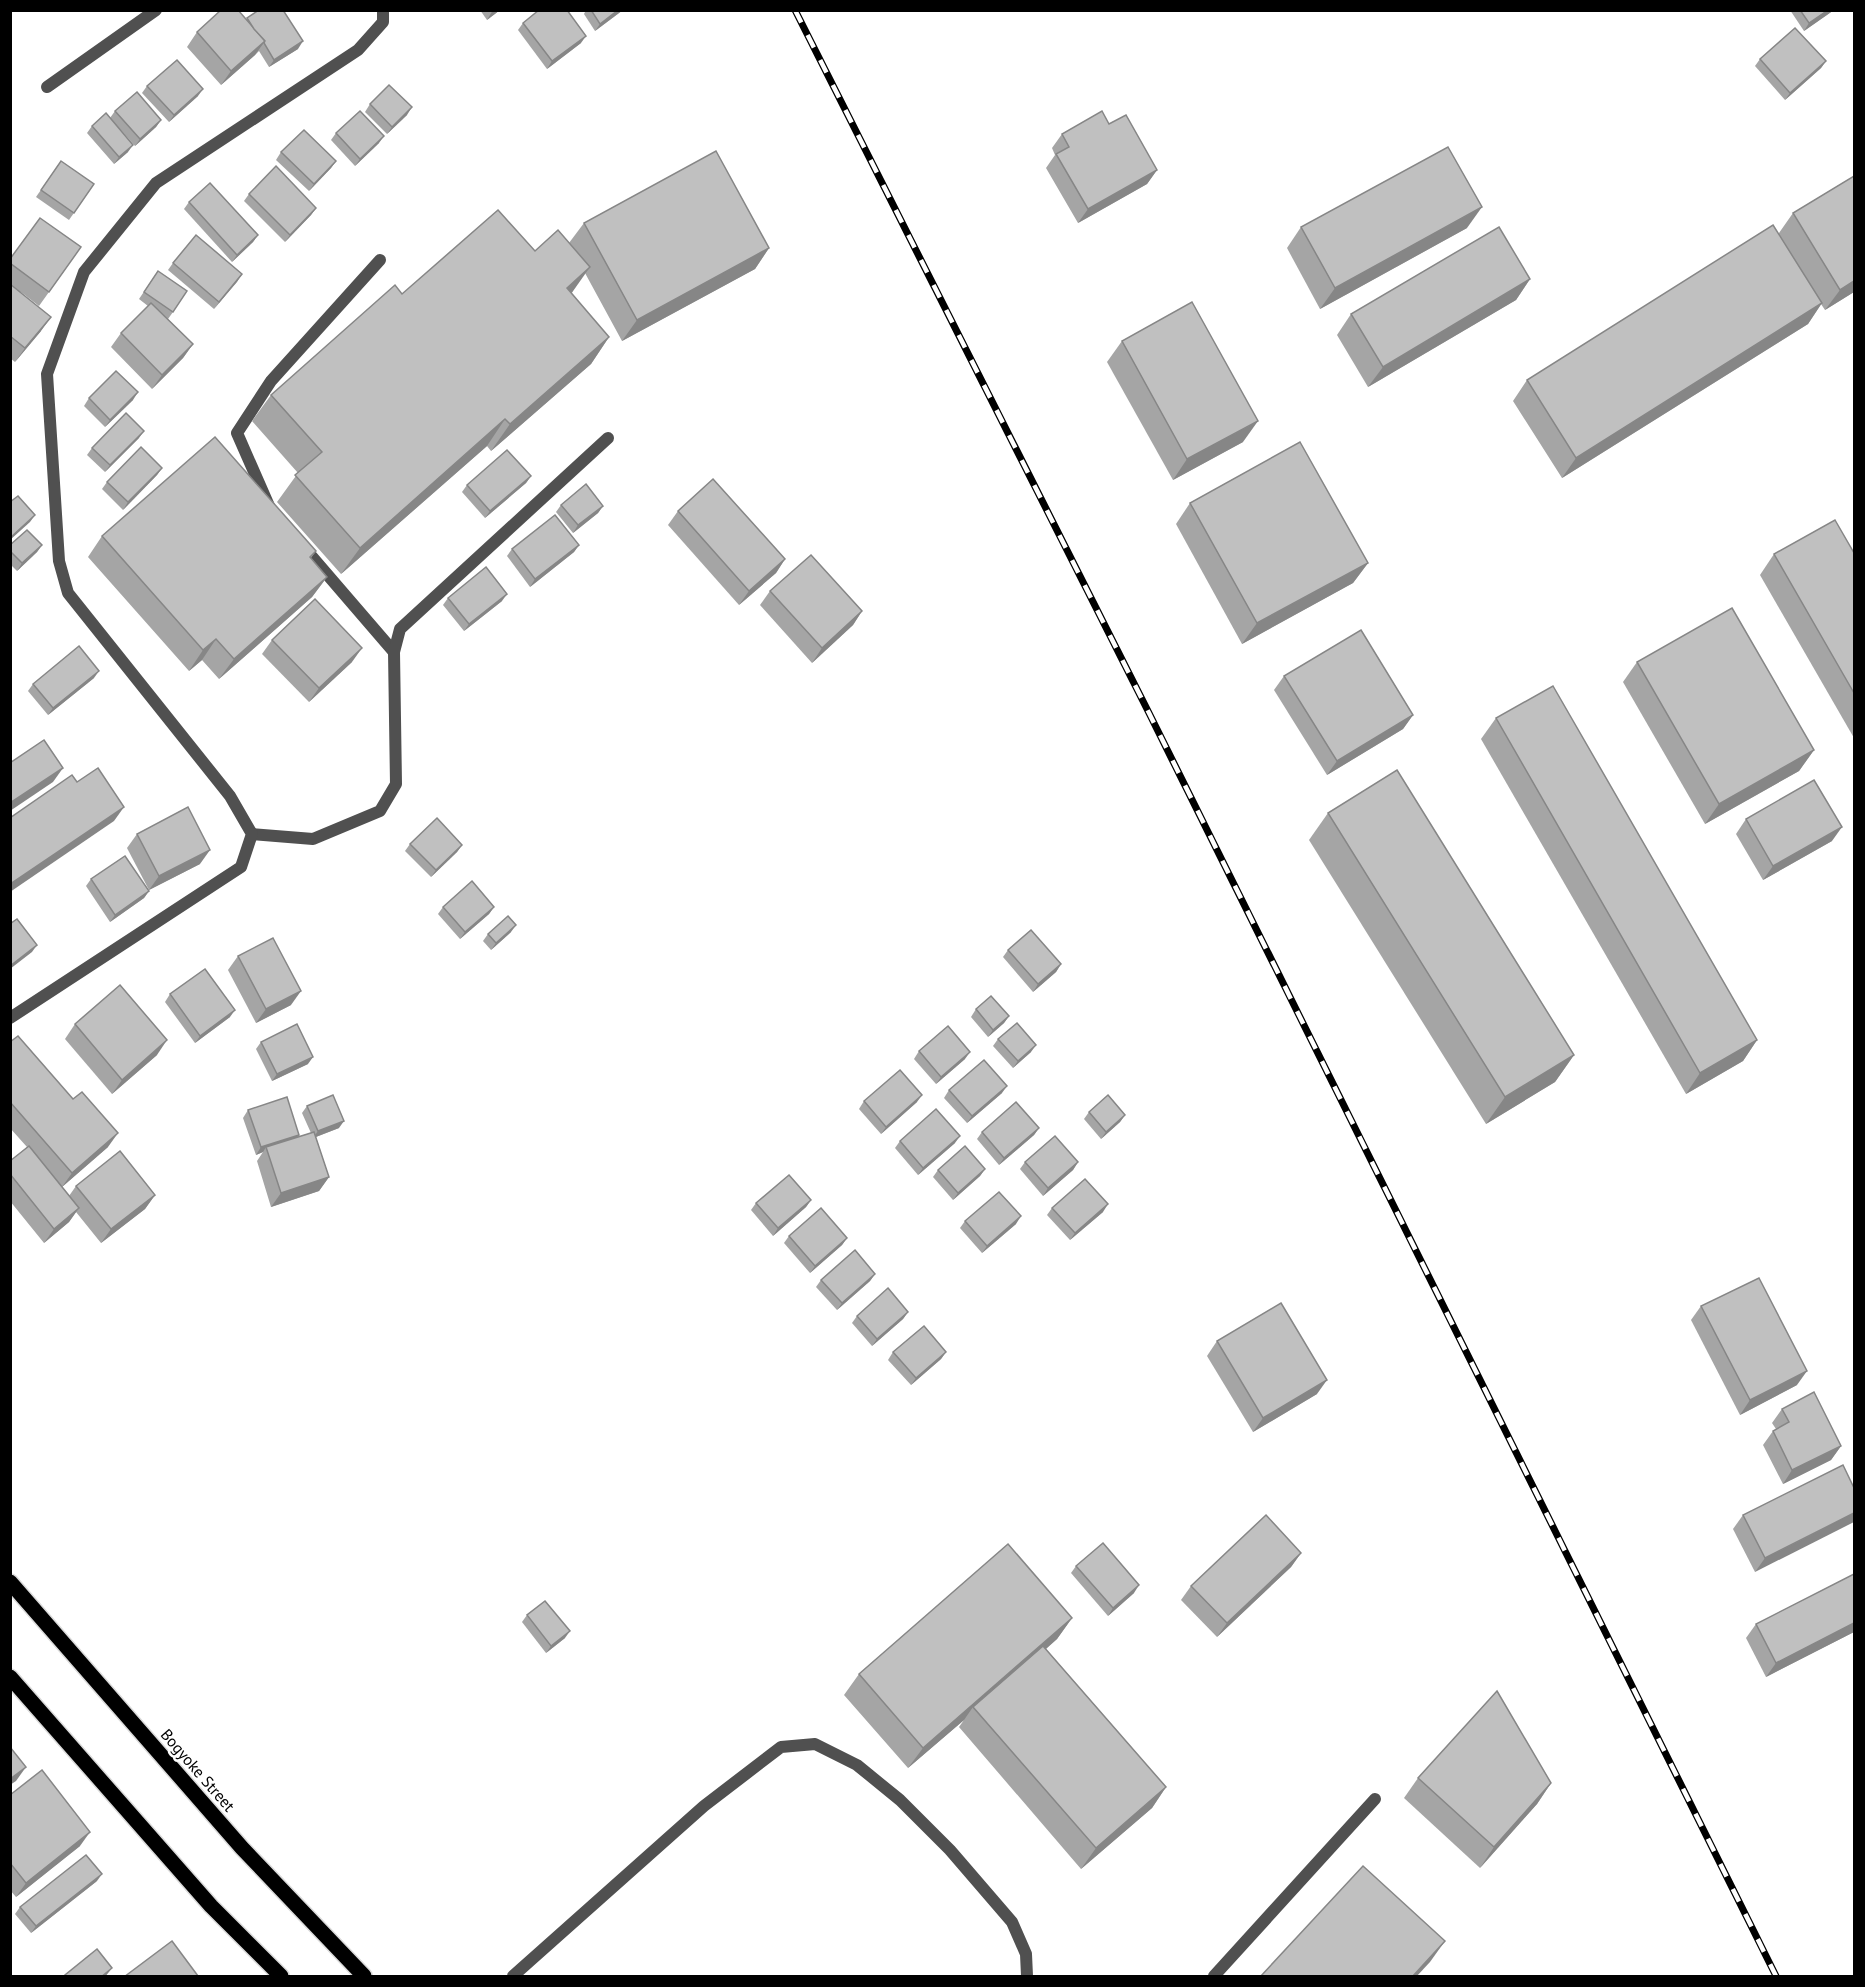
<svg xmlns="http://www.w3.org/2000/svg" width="1865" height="1987" font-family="'PT Sans',sans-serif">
  <rect width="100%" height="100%" fill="#fff"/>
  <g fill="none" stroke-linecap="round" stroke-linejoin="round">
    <!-- primary casing -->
    <g stroke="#dbdbdb" stroke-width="18">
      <g id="primary">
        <path d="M10,1582L242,1848L364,1976"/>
        <path d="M10,1677L211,1906L281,1976"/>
      </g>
    </g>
    <!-- lane -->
    <path stroke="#505050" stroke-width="12" d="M513,1976L704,1806L781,1747L815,1744L857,1765L900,1800L950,1850L1012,1922L1026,1954L1027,1976"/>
    <!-- street -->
    <g stroke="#505050" stroke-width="12">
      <path d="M47,87L156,10"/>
      <path d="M269,506L237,433L271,381L380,260"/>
      <path d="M301,544L394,652"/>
      <path d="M252,834L313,839L380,811L396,784L394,652L400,629L608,438"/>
      <path d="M10,1018L241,867L252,834L230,796L68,593L59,561L47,374L84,272L156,183L358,50L383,22V10"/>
      <path d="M1214,1976L1375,1799"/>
    </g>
    <!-- primary -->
    <use href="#primary" stroke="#000" stroke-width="15"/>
    <!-- rail casing -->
    <g stroke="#000" stroke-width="7">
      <path id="rail" d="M795,10L1149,713L1776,1976"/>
    </g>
    <!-- rail -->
    <use href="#rail" stroke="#fff" stroke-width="4.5" stroke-dasharray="14" stroke-linecap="butt"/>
  </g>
  <!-- wall -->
  <g fill="#a5a5a5">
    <path d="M480,10H500L487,20Z"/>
    <path d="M586,10H623L595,31L584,14Z"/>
    <path d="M1790,10H1834L1804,31Z"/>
    <path d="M247,18L298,49L269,67L259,51L255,55L221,85L187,47L197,32L246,20Z"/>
    <path d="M523,23L581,43L547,69L518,30Z"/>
    <path d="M1760,59L1826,61L1821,68L1785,100L1755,66Z"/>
    <path d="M147,86L198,96L169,122L142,93Z"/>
    <path d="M370,104L407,115L387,134L365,112Z"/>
    <path d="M115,111L161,120L156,127L135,146L120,129L128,152L114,164L87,133L92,126L110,118Z"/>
    <path d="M336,133L379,143L355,166L331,140Z"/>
    <path d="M1062,134L1157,170L1147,184L1078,223L1046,168L1055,155L1052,148Z"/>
    <path d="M281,152L336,161L331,168L309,191L276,160Z"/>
    <path d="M61,161L94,184L69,220L36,197Z"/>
    <path d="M1854,176V292L1825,310L1821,304L1808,324L1562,478L1513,401L1527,380L1779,233L1793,213Z"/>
    <path d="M249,194L316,208L311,215L285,242L244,201Z"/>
    <path d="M189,202L258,235L253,242L232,262L184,209Z"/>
    <path d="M584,223L769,248L755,269L622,341L585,273L571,293L609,337L591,364L491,451L487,446L341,574L277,502L298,473L252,421L271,395L402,294L535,251L569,243Z"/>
    <path d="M1301,227L1467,228L1320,309L1287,248Z"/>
    <path d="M81,247L39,306L21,292L41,331L15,362L10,358V259Z"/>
    <path d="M173,263L242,274L214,309L168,270Z"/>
    <path d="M158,271L173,312L168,319L193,344L183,358L152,389L111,347L121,333L148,306L139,299Z"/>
    <path d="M1530,279L1516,300L1368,387L1337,335L1351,314Z"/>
    <path d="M1122,341L1243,442L1173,480L1107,362Z"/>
    <path d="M89,398L133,400L105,427L84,406Z"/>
    <path d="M139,438L105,472L87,455L92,448Z"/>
    <path d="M162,468L157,475L123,510L102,489L107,482Z"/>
    <path d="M531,476L526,483L485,518L462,492L467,485Z"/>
    <path d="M1190,503L1368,563L1353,583L1242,644L1176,524Z"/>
    <path d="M561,505L603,506L598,513L573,533L556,512Z"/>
    <path d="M678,511L785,559L776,573L739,605L668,525Z"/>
    <path d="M102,536L316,551L311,558L327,577L312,597L219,679L202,660L189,671L88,557Z"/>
    <path d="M10,545H42L37,552L17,571L10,564Z"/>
    <path d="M579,545L574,552L530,587L507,556L512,549Z"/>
    <path d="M1854,553V738L1760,575L1774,554Z"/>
    <path d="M770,591L862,611L853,625L812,663L760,605Z"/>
    <path d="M448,598L502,601L464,631L443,605Z"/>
    <path d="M272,640L352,662L309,702L262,654Z"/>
    <path d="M1637,662L1814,750L1799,771L1705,824L1623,682Z"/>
    <path d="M1284,676L1413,715L1403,729L1327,775L1274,690Z"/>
    <path d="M94,678L48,715L28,691L33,684Z"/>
    <path d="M1496,718L1757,1040L1743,1061L1686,1094L1481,739Z"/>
    <path d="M1328,813L1574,1055L1555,1082L1486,1124L1309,840Z"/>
    <path d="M1746,819L1832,841L1763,880L1736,834Z"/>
    <path d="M137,834L200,864L149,890L127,848Z"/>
    <path d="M410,844L462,845L457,852L431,877L405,851Z"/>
    <path d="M91,879L149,891L144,898L110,922L86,886Z"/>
    <path d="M443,907H494L489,914L460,939L438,914Z"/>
    <path d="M511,932L491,950L483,941L488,934Z"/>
    <path d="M1008,950L1061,964L1056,972L1033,992L1003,957Z"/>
    <path d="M238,956L291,1005L256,1023L228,970Z"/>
    <path d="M170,994L230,1017L195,1043L165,1002Z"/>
    <path d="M976,1009L1009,1016L1004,1023L988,1037L971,1017Z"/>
    <path d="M75,1024L157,1055L112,1094L65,1039Z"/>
    <path d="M998,1039L1031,1052L1013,1068L993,1046Z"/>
    <path d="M10,1042L108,1147L62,1187L69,1196L76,1186L155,1195L145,1209L101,1243L76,1212L69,1222L44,1243L10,1201V1161L27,1147L10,1128Z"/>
    <path d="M261,1042L308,1064L272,1081L256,1049Z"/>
    <path d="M919,1051L965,1059L936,1084L914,1059Z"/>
    <path d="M949,1090L1002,1093L967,1123L944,1098Z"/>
    <path d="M864,1101L917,1102L881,1134L859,1109Z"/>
    <path d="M307,1106L339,1128L316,1137L329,1177L319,1191L271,1207L257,1161L263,1152L256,1155L243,1118L248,1110L297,1137L311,1133L302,1113Z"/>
    <path d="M1089,1112L1125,1115L1120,1122L1101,1139L1084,1119Z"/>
    <path d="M1039,1128L1034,1135L999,1165L977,1139L982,1132Z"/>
    <path d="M900,1141L955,1143L918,1175L895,1148Z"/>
    <path d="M1025,1162H1078L1073,1170L1043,1196L1020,1169Z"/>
    <path d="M985,1169L980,1176L953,1200L933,1177L938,1170Z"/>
    <path d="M811,1200L806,1207L773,1236L751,1210L756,1203Z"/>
    <path d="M1052,1208L1103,1212L1070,1240L1047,1215Z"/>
    <path d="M965,1221L1016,1224L982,1253L960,1228Z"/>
    <path d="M789,1236L847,1238L842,1245L810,1273L784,1243Z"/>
    <path d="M875,1274L870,1281L837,1310L816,1287L821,1280Z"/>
    <path d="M1701,1306L1797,1385L1740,1415L1691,1320Z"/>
    <path d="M908,1312L903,1319L872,1346L852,1323L857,1316Z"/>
    <path d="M1217,1341L1317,1394L1253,1432L1207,1356Z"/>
    <path d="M893,1352H946L941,1359L911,1385L888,1360Z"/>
    <path d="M1782,1409L1841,1446L1831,1460L1783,1484L1763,1445L1773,1431L1776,1429L1772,1423Z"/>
    <path d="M1854,1488L1755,1572L1733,1529L1743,1515Z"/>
    <path d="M1301,1553L1291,1567L1217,1637L1181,1600L1191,1586Z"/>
    <path d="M1076,1566L1134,1593L1108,1616L1071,1573Z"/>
    <path d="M1854,1574V1632L1766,1677L1746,1638L1756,1624Z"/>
    <path d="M527,1615L565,1638L546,1653L522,1622Z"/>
    <path d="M1072,1618L1057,1639L1046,1649L1166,1787L1152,1808L1081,1869L959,1727L964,1720L908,1768L844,1695L859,1674Z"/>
    <path d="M1418,1778L1551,1783L1537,1804L1480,1868L1404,1798Z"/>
    <path d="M10,1795L80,1846L16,1897L10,1890Z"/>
    <path d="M97,1881L31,1933L15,1914L20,1907Z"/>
  </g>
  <!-- shaded-wall -->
  <g fill="#868686">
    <path d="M493,10H500L487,20Z"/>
    <path d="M618,10H623L595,31L600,24Z"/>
    <path d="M1828,10H1834L1804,31L1809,23Z"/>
    <path d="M586,36L581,43L547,69L552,61Z"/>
    <path d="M265,41L255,55L221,85L231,71Z"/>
    <path d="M303,41L298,49L269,67L274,60Z"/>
    <path d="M1826,61L1821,68L1785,100L1790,93Z"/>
    <path d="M203,89L198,96L169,122L174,115Z"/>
    <path d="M412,107L407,115L387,134L392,127Z"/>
    <path d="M161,120L156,127L135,146L140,139Z"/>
    <path d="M384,136L379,143L355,166L360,159Z"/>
    <path d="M133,145L128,152L114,164L119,157Z"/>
    <path d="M336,161L331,168L309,191L314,184Z"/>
    <path d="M1157,170L1147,184L1078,223L1088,209Z"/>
    <path d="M1482,207L1467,228L1320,309L1335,288Z"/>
    <path d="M316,208L311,215L285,242L290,235Z"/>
    <path d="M258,235L253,242L232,262L237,255Z"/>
    <path d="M769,248L755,269L622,341L637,320Z"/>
    <path d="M590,267L571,294L567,288Z"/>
    <path d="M242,274L237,282L214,309L219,302Z"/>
    <path d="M1530,279L1516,300L1368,387L1383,367Z"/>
    <path d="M1854,281V292L1825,310L1840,290Z"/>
    <path d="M1822,303L1808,324L1562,478L1576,458Z"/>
    <path d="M51,317L41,331L15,362L25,348Z"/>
    <path d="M609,337L591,364L491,451L510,424Z"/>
    <path d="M193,344L183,358L152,389L162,375Z"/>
    <path d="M138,392L133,400L105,427L110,420Z"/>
    <path d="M505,419L487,446L341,574L360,548Z"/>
    <path d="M1258,421L1243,442L1173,480L1187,459Z"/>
    <path d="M144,431L139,438L105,472L110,465Z"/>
    <path d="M162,468L157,475L123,510L128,502Z"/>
    <path d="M531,476L526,483L485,518L490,511Z"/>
    <path d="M603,506L598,513L573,533L578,525Z"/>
    <path d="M35,515L30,522L10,540V538Z"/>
    <path d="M42,545L37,552L17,571L22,563Z"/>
    <path d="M579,545L574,552L530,587L535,579Z"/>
    <path d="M785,559L776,573L739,605L749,591Z"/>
    <path d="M1368,563L1353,583L1242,644L1257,623Z"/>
    <path d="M327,577L312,597L219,679L234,659Z"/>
    <path d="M507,594L502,601L464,631L469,624Z"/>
    <path d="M862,611L853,625L812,663L822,648Z"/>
    <path d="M216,639L202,660L189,671L203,650Z"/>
    <path d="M362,648L352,662L309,702L319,688Z"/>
    <path d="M99,671L94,678L48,715L53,708Z"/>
    <path d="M1413,715L1403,729L1327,775L1337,761Z"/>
    <path d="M1814,750L1799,771L1705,824L1719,804Z"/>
    <path d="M63,768L53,782L10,811V803Z"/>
    <path d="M124,807L114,821L10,892V884Z"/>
    <path d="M1842,827L1832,841L1763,880L1773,866Z"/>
    <path d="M462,845L457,852L431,877L436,870Z"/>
    <path d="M210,850L200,864L149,890L159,876Z"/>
    <path d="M149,891L144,898L110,922L115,915Z"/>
    <path d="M494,907L489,914L460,939L465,932Z"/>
    <path d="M516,925L511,932L491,950L496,943Z"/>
    <path d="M37,945L32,952L10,969V966Z"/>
    <path d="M1061,964L1056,972L1033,992L1038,984Z"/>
    <path d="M301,991L291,1005L256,1023L266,1009Z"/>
    <path d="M235,1010L230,1017L195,1043L200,1036Z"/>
    <path d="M1009,1016L1004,1023L988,1037L993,1030Z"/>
    <path d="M167,1040L157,1055L112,1094L122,1080Z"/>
    <path d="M1757,1040L1743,1061L1686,1094L1700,1073Z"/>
    <path d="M1036,1045L1031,1052L1013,1068L1018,1061Z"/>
    <path d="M970,1052L965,1059L936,1084L941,1077Z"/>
    <path d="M1574,1055L1555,1082L1486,1124L1505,1097Z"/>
    <path d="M313,1057L308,1064L272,1081L277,1074Z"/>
    <path d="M1007,1086L1002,1093L967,1123L972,1116Z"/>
    <path d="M922,1095L917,1102L881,1134L886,1127Z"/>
    <path d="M1125,1115L1120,1122L1101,1139L1106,1132Z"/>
    <path d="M344,1121L339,1128L313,1138L318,1131Z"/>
    <path d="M1039,1128L1034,1135L999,1165L1004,1158Z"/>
    <path d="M118,1133L108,1147L62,1187L72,1173Z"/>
    <path d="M299,1135L294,1142L266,1147L263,1152L256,1155L261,1147Z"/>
    <path d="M960,1136L955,1143L918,1175L923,1168Z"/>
    <path d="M1078,1162L1073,1170L1043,1196L1048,1188Z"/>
    <path d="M985,1169L980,1176L953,1200L958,1193Z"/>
    <path d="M329,1177L319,1191L271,1207L281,1193Z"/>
    <path d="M155,1195L145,1209L101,1243L111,1229Z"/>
    <path d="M811,1200L806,1207L773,1236L778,1228Z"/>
    <path d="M1108,1204L1103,1212L1070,1240L1075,1233Z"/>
    <path d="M79,1208L69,1222L44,1243L54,1229Z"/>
    <path d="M1021,1216L1016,1224L982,1253L987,1246Z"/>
    <path d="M847,1238L842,1245L810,1273L815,1266Z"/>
    <path d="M875,1274L870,1281L837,1310L842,1303Z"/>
    <path d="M908,1312L903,1319L872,1346L877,1339Z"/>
    <path d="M946,1352L941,1359L911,1385L916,1378Z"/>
    <path d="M1807,1371L1797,1385L1740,1415L1750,1400Z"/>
    <path d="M1327,1380L1317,1394L1253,1432L1263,1418Z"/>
    <path d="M1841,1446L1831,1460L1783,1484L1792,1470Z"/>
    <path d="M1854,1513V1522L1755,1572L1765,1558Z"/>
    <path d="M1301,1553L1291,1567L1217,1637L1227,1623Z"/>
    <path d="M1139,1585L1134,1593L1108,1616L1113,1608Z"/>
    <path d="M1072,1618L1057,1639L976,1710L973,1707L964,1720L908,1768L923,1748Z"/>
    <path d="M1854,1623V1632L1766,1677L1776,1663Z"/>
    <path d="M570,1631L565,1638L546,1653L551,1646Z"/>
    <path d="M26,1767L16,1781L10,1785V1779Z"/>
    <path d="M1551,1783L1537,1804L1480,1868L1494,1847Z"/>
    <path d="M1166,1787L1152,1808L1081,1869L1096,1848Z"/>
    <path d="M90,1832L80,1846L16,1897L26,1883Z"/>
    <path d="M102,1874L97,1881L31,1933L36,1926Z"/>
    <path d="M1445,1941L1430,1962L1416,1977H1412Z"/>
    <path d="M112,1968L105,1977H101Z"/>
  </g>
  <!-- building -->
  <g fill="#c0c0c0" stroke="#868686" stroke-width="1.5">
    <path d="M221,10H238L265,41L231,71L197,32Z"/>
    <path d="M259,10H283L303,41L274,60L264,43L265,41L254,29L247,18Z"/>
    <path d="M539,10H567L586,36L552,61L523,23Z"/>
    <path d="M591,10H618L600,24Z"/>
    <path d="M1800,10H1828L1809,23Z"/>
    <path d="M1795,28L1826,61L1790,93L1760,59Z"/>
    <path d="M177,60L203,89L174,115L147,86Z"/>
    <path d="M389,85L412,107L392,127L370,104Z"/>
    <path d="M137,92L161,120L140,139L115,111Z"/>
    <path d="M360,111L384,136L360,159L336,133Z"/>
    <path d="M1102,111L1109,124L1126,115L1157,170L1088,209L1056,154L1069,147L1062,134Z"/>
    <path d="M106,113L133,145L119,157L92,126Z"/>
    <path d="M304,130L336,161L314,184L281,152Z"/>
    <path d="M1448,147L1482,207L1335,288L1301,227Z"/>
    <path d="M716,151L769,248L637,320L584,223Z"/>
    <path d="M61,161L94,184L74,213L41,190Z"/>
    <path d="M276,166L316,208L290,235L249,194Z"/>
    <path d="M1854,176V281L1840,290L1793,213Z"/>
    <path d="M210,183L258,235L237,255L189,202Z"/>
    <path d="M498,210L535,251L558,230L590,267L567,288L609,337L510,424L505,419L360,548L295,475L322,452L271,395L395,285L402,294Z"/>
    <path d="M40,218L81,247L49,292L10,263V259Z"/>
    <path d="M1773,225L1822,303L1576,458L1527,380Z"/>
    <path d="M1499,227L1530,279L1383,367L1351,314Z"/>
    <path d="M196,235L242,274L219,302L173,263Z"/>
    <path d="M158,271L187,291L173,312L144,292Z"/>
    <path d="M10,284L51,317L25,348L10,336Z"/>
    <path d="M1192,302L1258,421L1187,459L1122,341Z"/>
    <path d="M151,303L193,344L162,375L121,333Z"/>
    <path d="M116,371L138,392L110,420L89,398Z"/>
    <path d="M126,413L144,431L110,465L92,448Z"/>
    <path d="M215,437L316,551L310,557L327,577L234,659L216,639L203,650L102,536Z"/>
    <path d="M1300,442L1368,563L1257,623L1190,503Z"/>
    <path d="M141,447L162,468L128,502L107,482Z"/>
    <path d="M507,450L531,476L490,511L467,485Z"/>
    <path d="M713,479L785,559L749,591L678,511Z"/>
    <path d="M586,484L603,506L578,525L561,505Z"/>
    <path d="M18,496L35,515L10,538V502Z"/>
    <path d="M555,515L579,545L535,579L512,549Z"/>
    <path d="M1835,520L1854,553V693L1774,554Z"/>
    <path d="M27,530L42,545L22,563L10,551V545Z"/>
    <path d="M811,555L862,611L822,648L770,591Z"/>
    <path d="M486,567L507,594L469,624L448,598Z"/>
    <path d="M315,599L362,648L319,688L272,640Z"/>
    <path d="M1732,608L1814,750L1719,804L1637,662Z"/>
    <path d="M1361,630L1413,715L1337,761L1284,676Z"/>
    <path d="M79,646L99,671L53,708L33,684Z"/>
    <path d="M1553,686L1757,1040L1700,1073L1496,718Z"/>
    <path d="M44,740L63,768L10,803V763Z"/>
    <path d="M98,768L124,807L10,884V818L72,775L77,782Z"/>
    <path d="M1397,770L1574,1055L1505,1097L1328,813Z"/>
    <path d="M1814,780L1842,827L1773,866L1746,819Z"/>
    <path d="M188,807L210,850L159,876L137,834Z"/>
    <path d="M437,818L462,845L436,870L410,844Z"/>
    <path d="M125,856L149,891L115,915L91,879Z"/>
    <path d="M472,881L494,907L465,932L443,907Z"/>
    <path d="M508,916L516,925L496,943L488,934Z"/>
    <path d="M17,919L37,945L10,966V924Z"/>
    <path d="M1031,930L1061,964L1038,984L1008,950Z"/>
    <path d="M273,938L301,991L266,1009L238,956Z"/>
    <path d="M205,969L235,1010L200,1036L170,994Z"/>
    <path d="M120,985L167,1040L122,1080L75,1024Z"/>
    <path d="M991,996L1009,1016L993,1030L976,1009Z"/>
    <path d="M1017,1023L1036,1045L1018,1061L998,1039Z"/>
    <path d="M297,1024L313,1057L277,1074L261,1042Z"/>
    <path d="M948,1026L970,1052L941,1077L919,1051Z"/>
    <path d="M18,1036L73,1099L82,1092L118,1133L72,1173L10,1102V1042Z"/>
    <path d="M984,1060L1007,1086L972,1116L949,1090Z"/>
    <path d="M900,1070L922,1095L886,1127L864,1101Z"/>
    <path d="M333,1095L344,1121L318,1131L307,1106Z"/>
    <path d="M1108,1095L1125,1115L1106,1132L1089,1112Z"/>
    <path d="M287,1097L299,1135L261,1147L248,1110Z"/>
    <path d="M1016,1102L1039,1128L1004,1158L982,1132Z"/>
    <path d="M936,1109L960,1136L923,1168L900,1141Z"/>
    <path d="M314,1132L329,1177L281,1193L266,1147Z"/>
    <path d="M1055,1136L1078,1162L1048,1188L1025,1162Z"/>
    <path d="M29,1146L79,1208L54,1229L10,1174V1161Z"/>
    <path d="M965,1146L985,1169L958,1193L938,1170Z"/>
    <path d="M120,1151L155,1195L111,1229L76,1186Z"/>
    <path d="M789,1175L811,1200L778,1228L756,1203Z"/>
    <path d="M1085,1179L1108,1204L1075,1233L1052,1208Z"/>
    <path d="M999,1192L1021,1216L987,1246L965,1221Z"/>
    <path d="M821,1208L847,1238L815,1266L789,1236Z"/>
    <path d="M855,1250L875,1274L842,1303L821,1280Z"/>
    <path d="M1759,1278L1807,1371L1750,1400L1701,1306Z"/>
    <path d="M888,1288L908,1312L877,1339L857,1316Z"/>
    <path d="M1281,1303L1327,1380L1263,1418L1217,1341Z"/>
    <path d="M924,1326L946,1352L916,1378L893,1352Z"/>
    <path d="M1814,1392L1841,1446L1792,1470L1773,1431L1789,1422L1782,1409Z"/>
    <path d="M1843,1465L1854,1488V1513L1765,1558L1743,1515Z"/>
    <path d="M1266,1515L1301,1553L1227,1623L1191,1586Z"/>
    <path d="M1103,1543L1139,1585L1113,1608L1076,1566Z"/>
    <path d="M1008,1544L1072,1618L923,1748L859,1674Z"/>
    <path d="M1854,1574V1623L1776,1663L1756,1624Z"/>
    <path d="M545,1601L570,1631L551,1646L527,1615Z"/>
    <path d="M1043,1646L1166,1787L1096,1848L973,1707Z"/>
    <path d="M1497,1691L1551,1783L1494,1847L1418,1778Z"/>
    <path d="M10,1747L26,1767L10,1779Z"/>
    <path d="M42,1770L90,1832L26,1883L10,1863V1795Z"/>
    <path d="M86,1855L102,1874L36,1926L20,1907Z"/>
    <path d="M1363,1866L1445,1941L1412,1977H1260Z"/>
    <path d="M172,1941L198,1976L197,1977H124Z"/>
    <path d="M97,1949L112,1968L101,1977H66L65,1975Z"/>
  </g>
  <g text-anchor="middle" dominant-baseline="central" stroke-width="5" stroke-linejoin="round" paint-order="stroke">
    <!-- street labels -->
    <g font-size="16" fill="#000" stroke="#fff">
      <text transform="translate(198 1770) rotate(49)">Bogyoke Street</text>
    </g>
  </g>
  <!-- border -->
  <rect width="1865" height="1987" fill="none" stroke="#000000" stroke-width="24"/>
</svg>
